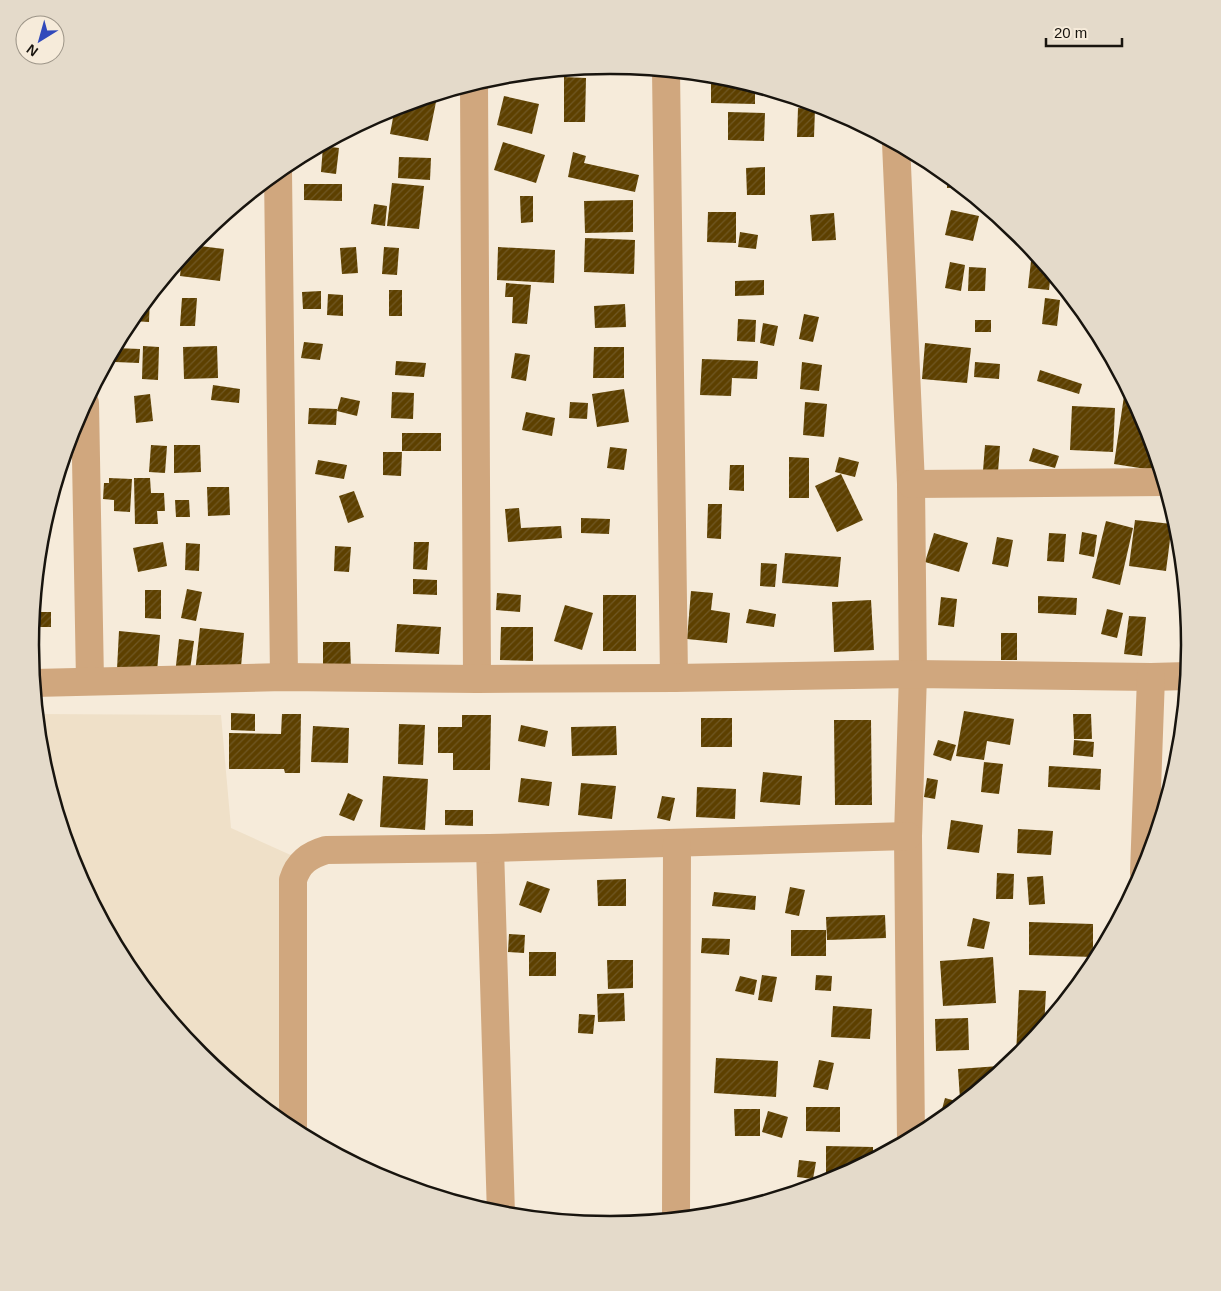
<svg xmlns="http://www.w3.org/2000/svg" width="1221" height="1291" font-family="Arial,sans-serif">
  <defs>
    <pattern id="building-hatch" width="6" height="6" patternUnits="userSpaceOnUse" patternTransform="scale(1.25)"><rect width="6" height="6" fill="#5d4000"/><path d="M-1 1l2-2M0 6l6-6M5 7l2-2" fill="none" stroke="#705825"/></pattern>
  </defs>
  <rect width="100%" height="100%" fill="#f6ebda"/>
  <!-- built -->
  <path fill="#efe0c8" d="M37,714L221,715L231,828L304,861L288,1128L200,1056L128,968L74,867L41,758Z"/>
  <!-- building -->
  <g fill="url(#building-hatch)">
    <path d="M711,75L724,76L755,86V104L711,103Z"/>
    <path d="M564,77L586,78L585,122H564Z"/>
    <path d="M504,96L539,104L532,134L497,125Z"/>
    <path d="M421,99L436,102L428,141L390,134L395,107Z"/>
    <path d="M798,108L815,109L814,137H797Z"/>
    <path d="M728,112L765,113L764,141L728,140Z"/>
    <path d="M503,142L545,155L536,183L494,170Z"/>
    <path d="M323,146L339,148L336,174L321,172Z"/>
    <path d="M573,152L586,156L584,163L639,175L635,192L568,177Z"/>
    <path d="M399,157L431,158L430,180L398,178Z"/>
    <path d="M765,167V195H747L746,168Z"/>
    <path d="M947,174L963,187L947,188Z"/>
    <path d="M392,183L424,186L419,229L387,226Z"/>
    <path d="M304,184H342V201L304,200Z"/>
    <path d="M520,196H533V222L521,223Z"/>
    <path d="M633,200V232L585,233L584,201Z"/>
    <path d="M374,204L387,206L385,226L371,224Z"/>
    <path d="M951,210L979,216L973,241L945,235Z"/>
    <path d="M708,212H736V243L707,242Z"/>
    <path d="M834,213L836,240L812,241L810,215Z"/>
    <path d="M740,232L758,235L756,249L738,247Z"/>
    <path d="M585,238L635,240L634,274L584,272Z"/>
    <path d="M192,245L224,249L220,281L180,276L182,257Z"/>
    <path d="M356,247L358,273L342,274L340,248Z"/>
    <path d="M384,247L399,248L397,275L382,274Z"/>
    <path d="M498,247L555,250L554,283L497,280Z"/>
    <path d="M1031,261L1043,262L1051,271L1049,290L1028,288Z"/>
    <path d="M950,262L965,265L961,291L945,288Z"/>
    <path d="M969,267L986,268L985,291H968Z"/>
    <path d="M764,280V295L735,296V281Z"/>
    <path d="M506,283L531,285L527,324L512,323L513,297H505Z"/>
    <rect x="389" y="290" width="13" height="26"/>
    <path d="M321,291V309H303L302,292Z"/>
    <path d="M328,294L343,295V316L327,315Z"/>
    <path d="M150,296L149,322L131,321V319Z"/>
    <path d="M182,298H197L195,326H180Z"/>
    <path d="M1045,298L1060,300L1057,326L1042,324Z"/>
    <path d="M625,304L626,327L595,328L594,306Z"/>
    <path d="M804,314L819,317L813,342L799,339Z"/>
    <path d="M738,319L756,320L755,342L737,341Z"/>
    <rect x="975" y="320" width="16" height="12"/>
    <path d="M763,323L778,326L774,346L760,343Z"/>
    <path d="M304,342L323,344L320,360L301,358Z"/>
    <path d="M925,343L971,348L967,383L922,379Z"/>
    <path d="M143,346L159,347L158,380L142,379Z"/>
    <path d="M217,346L218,378L184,379L183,347Z"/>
    <path d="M594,347H624V378H593Z"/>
    <path d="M115,348L140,349L139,363L115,362Z"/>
    <path d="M515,353L530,355L526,381L511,378Z"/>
    <path d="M702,359L758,361L757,379L732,378L731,396L700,395Z"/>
    <path d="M396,361L426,363L424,377L395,375Z"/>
    <path d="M802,362L822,365L819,391L800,389Z"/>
    <path d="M975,362L1000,364L999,379L974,377Z"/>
    <path d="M1040,370L1082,384L1079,394L1037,381Z"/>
    <path d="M213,385L240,389L239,403L211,400Z"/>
    <path d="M624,389L629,422L597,427L592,394Z"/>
    <path d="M392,392L414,393L413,419L391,418Z"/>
    <path d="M150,394L153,421L136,423L134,396Z"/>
    <path d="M1124,396L1133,398L1147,424L1160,467L1159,471L1114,464Z"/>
    <path d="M341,397L360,401L357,416L337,411Z"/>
    <path d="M570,402L588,403L587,419L569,418Z"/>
    <path d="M805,402L827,404L824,437L803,435Z"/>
    <path d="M1072,406L1115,408L1113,452L1070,450Z"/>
    <path d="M309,408L337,409L336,425L308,424Z"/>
    <path d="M526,412L555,418L552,436L522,430Z"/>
    <rect x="402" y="433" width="39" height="18"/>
    <path d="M151,445L167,446L165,473L149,472Z"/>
    <path d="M174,445H200L201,472L174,473Z"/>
    <path d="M985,445L1000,446L998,472L983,471Z"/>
    <path d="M610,447L627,449L624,470L607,468Z"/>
    <path d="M1033,448L1059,456L1055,468L1029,461Z"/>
    <path d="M383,452H402L401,476L383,475Z"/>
    <path d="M789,457L809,458V498H789Z"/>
    <path d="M839,457L859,462L855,477L835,472Z"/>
    <path d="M318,460L347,465L344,479L315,474Z"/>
    <path d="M730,465H744V491L729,490Z"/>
    <path d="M841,474L863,520L837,532L815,486Z"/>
    <path d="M109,478L132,479L130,512L114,511V500L103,499L104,483H109Z"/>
    <path d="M134,478H150L151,493H164L165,511H157L158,524H135Z"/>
    <path d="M207,487H229L230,515L208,516Z"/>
    <path d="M354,491L364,517L348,523L339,496Z"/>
    <path d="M175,500H189L190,517H176Z"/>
    <path d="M708,504H722L721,539L707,538Z"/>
    <path d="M519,508L521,528L561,526L562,538L508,542L505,509Z"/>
    <path d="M581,518L610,519L609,534L581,533Z"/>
    <path d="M1135,520L1172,524L1166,571L1129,566Z"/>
    <path d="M1106,521L1133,528L1120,585L1092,578Z"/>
    <path d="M1082,532L1097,535L1094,557L1079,554Z"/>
    <path d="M934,533L968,543L959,572L925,562Z"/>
    <path d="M1049,533L1066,534L1064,562L1047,561Z"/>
    <path d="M997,537L1013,540L1008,567L992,564Z"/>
    <path d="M163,542L167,566L138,572L133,548Z"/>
    <path d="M414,542H429L427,570L413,569Z"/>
    <path d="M186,543L200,544L199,571L185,570Z"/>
    <path d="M335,546L351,547L349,572L334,571Z"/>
    <path d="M785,553L841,557L838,587L782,583Z"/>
    <path d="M761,563L777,564L775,587L760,586Z"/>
    <path d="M413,579L437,580V595L413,594Z"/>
    <path d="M187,589L202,592L196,621L181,618Z"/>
    <path d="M145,590H161V619L145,618Z"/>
    <path d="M691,591L713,593L711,610L730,613L727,643L687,639Z"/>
    <path d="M497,593L521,595L520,612L496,610Z"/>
    <rect x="603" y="595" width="33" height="56"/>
    <path d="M1038,596L1077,598L1076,615L1038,613Z"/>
    <path d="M941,597L957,599L954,627L938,625Z"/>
    <path d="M871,600L874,650L834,652L832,602Z"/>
    <path d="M565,605L593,613L582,650L554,641Z"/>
    <path d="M749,609L776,614L774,627L746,623Z"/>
    <path d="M1107,609L1123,613L1117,638L1101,634Z"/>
    <path d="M33,612H51V627H32Z"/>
    <path d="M1129,616L1146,617L1142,656L1124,654Z"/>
    <path d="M397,624L441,627L439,654L395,652Z"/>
    <path d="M501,627H533V661L500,660Z"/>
    <path d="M200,628L244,633L240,678L195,673Z"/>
    <path d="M119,631L160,635L157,672L117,669Z"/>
    <rect x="1001" y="633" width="16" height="27"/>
    <path d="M179,639L194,641L189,677L175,674Z"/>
    <path d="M323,642H350L351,669L323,670Z"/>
    <path d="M964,711L1014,719L1010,745L987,741L984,760L956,756Z"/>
    <path d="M231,713L255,714V731L231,730Z"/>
    <path d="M282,714H301L300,773H285L284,769H229V733L281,734Z"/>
    <path d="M1073,714H1091L1092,739H1074Z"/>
    <path d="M462,715H491L490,770H453V753H438V727H462Z"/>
    <rect x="701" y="718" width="31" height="29"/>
    <path d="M834,720H871L872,805H835Z"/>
    <path d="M399,724L425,725L423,765L398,764Z"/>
    <path d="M521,725L548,731L545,747L518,741Z"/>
    <path d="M313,726L349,728L348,763L311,762Z"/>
    <path d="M616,726L617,755L572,756L571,727Z"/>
    <path d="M938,740L956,745L951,761L933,755Z"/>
    <path d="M1074,740L1094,742L1093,757L1073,755Z"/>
    <path d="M984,762L1003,764L999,794L981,792Z"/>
    <path d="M1049,766L1101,769L1100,790L1048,787Z"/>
    <path d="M763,772L802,776L800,805L760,802Z"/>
    <path d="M383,776L428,779L425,830L380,827Z"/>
    <path d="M521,778L552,782L549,806L518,802Z"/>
    <path d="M927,778L938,780L935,799L924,797Z"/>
    <path d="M581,783L616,786L612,819L578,815Z"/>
    <path d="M697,787L736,789L735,819L696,817Z"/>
    <path d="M348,793L363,800L354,821L339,815Z"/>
    <path d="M662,796L675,798L670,821L657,818Z"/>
    <path d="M445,810H473V826L445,825Z"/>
    <path d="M951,820L983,825L979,853L947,849Z"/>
    <path d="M1018,829L1053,831L1051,855L1017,853Z"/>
    <path d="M997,873L1014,874L1013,899H996Z"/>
    <path d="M1043,876L1045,904L1029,905L1027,877Z"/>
    <path d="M626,879V906H598L597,880Z"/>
    <path d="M527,881L550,889L541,913L519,905Z"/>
    <path d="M790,887L805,890L799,916L785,913Z"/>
    <path d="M714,892L756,896L755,910L712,906Z"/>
    <path d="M885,915L886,938L827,940L826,917Z"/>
    <path d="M973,918L990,922L984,949L967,946Z"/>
    <path d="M1029,922L1093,924V957L1029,955Z"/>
    <rect x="791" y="930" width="35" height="26"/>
    <path d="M509,934L525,935L524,953L508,952Z"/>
    <path d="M702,938L730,939L729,955L701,953Z"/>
    <rect x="529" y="952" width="27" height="24"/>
    <path d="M993,957L996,1003L943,1006L940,961Z"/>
    <path d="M607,960H633V988L608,989Z"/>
    <path d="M762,975L777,977L772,1002L758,1000Z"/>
    <path d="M816,975L832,976L831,991L815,990Z"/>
    <path d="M740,976L757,980L754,995L735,991Z"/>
    <path d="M1019,990L1046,991L1044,1028L1021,1056H1016Z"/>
    <path d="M624,993L625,1021L598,1022L597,994Z"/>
    <path d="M833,1006L872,1009L870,1039L831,1037Z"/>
    <path d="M579,1014L595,1015L593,1034L578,1033Z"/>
    <path d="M968,1018L969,1050L936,1051L935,1019Z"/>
    <path d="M716,1058L778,1061L776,1097L714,1093Z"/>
    <path d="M819,1060L834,1063L828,1090L813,1087Z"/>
    <path d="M999,1066V1074L969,1098L960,1099L958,1069Z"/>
    <path d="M945,1098L963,1103L938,1124Z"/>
    <path d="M806,1107H840V1132L806,1131Z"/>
    <path d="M734,1109H760V1136H735Z"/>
    <path d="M768,1111L788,1117L782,1138L762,1132Z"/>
    <path d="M826,1146L873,1147V1160L838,1179H826Z"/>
    <path d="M799,1160L816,1162L813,1179L797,1177Z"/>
  </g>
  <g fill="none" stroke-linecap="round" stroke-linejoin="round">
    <!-- street -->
    <g stroke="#d0a77e" stroke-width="28">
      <path d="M666,70L674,678"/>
      <path d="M474,83L477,679"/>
      <path d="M896,143L911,484L913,674L908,836L911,1140"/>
      <path d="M278,171L284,677"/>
      <path d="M85,403L90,681"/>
      <path d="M911,484L1165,482"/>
      <path d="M34,683L284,677L477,679L674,678L913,674L1151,677L1188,676"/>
      <path d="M490,848L501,1215"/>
      <path d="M1144,873L1151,677"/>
      <path d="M293,1131V880C298,863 309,855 326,850L490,848L908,836"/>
      <path d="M676,1220L677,843"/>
    </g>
  </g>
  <!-- crop -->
  <path d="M0 0H1221V1291H0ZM39 645a571 571 0 1 1 1142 0a571 571 0 1 1-1142 0Z" fill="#e4daca" fill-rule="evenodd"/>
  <path fill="none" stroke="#18140e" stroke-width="2.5" d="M39 645a571 571 0 1 1 1142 0a571 571 0 1 1-1142 0Z"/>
  <!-- north arrow -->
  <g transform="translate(40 40) rotate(217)"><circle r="24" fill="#f6ebda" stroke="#9d9588"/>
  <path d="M0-4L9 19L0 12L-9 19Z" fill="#3149bb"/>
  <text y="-8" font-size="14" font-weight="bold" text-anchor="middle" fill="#18140e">N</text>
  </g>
  <!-- scale -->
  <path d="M1046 38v8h76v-8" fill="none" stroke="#18140e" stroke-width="2.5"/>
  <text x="1054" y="38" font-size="15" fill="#18140e" stroke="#f6ebda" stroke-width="4" paint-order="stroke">20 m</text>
</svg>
